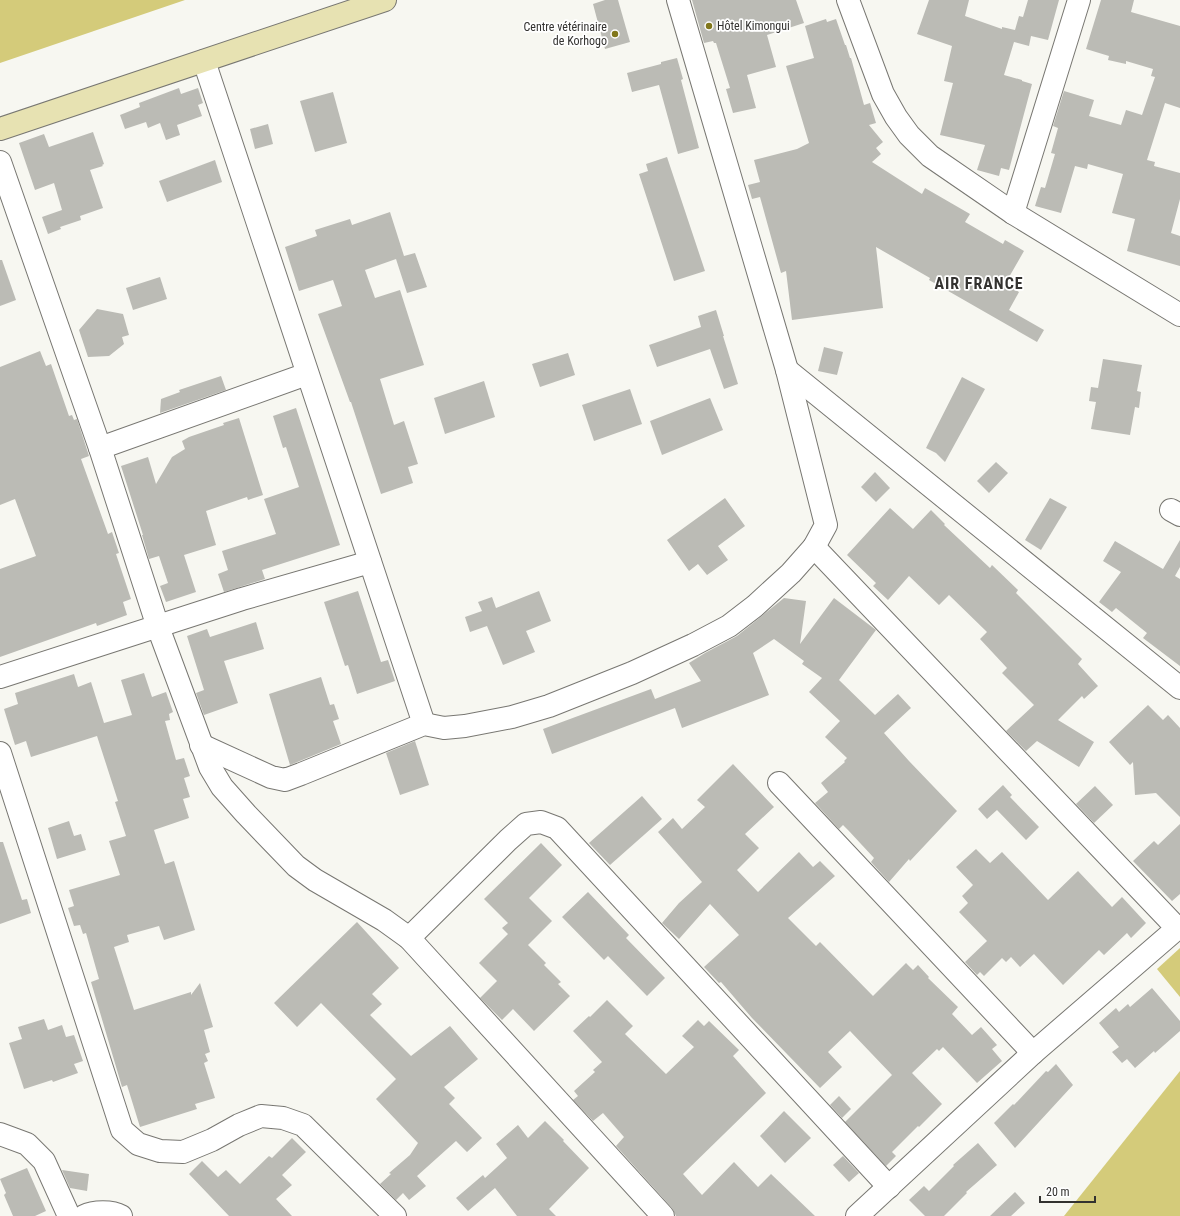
<svg xmlns="http://www.w3.org/2000/svg" width="1180" height="1216" font-family="'Roboto Condensed',sans-serif">
  <rect width="100%" height="100%" fill="#f7f7f1"/>
  <!-- green -->
  <g fill="#d4cb7a">
    <path d="M0,0H185L0,63Z"/>
    <path d="M1180,948V997L1157,969Z"/>
    <path d="M1180,1071V1216H1064Z"/>
  </g>
  <!-- building -->
  <g fill="#bbbbb5">
    <path d="M605,0H618L630,42L605,49L593,4Z"/>
    <path d="M692,0H796L804,23L767,35L776,67L747,75L756,108L733,113L726,89L730,88L716,43H714L713,41L704,43Z"/>
    <path d="M929,0H969L965,16L1002,29V27L1015,30L1019,16L1023,17L1028,0H1059L1048,40L1031,36L1029,46L1014,42L1004,75L1022,80V81L1032,84L1009,170L1001,168L999,176L977,170L985,145L940,135L953,83L944,81L952,46L917,34Z"/>
    <path d="M1101,0H1134L1131,12L1180,26V108L1165,103L1147,160L1155,162L1154,166L1180,173V199L1171,233L1180,236V266L1127,251L1135,219L1112,213L1123,174L1088,164L1087,169L1075,166L1061,213L1035,206L1041,187L1045,188L1055,154L1051,153L1058,128L1053,126L1064,91L1094,100L1089,116L1121,125L1126,110L1142,115L1155,77L1151,76L1153,69L1126,61V64L1108,60L1109,56L1086,49Z"/>
    <path d="M826,19L827,22L836,19L845,45H846L850,58H851L864,105L870,103L876,123L869,125L883,142L876,148L881,154L872,162L922,194L925,188L970,214L965,222L1003,244L1005,240L1024,251L1005,284L1019,292L1009,310L1044,330L1037,342L929,280L930,278L876,247L883,308L792,320L786,271L781,273L760,197L752,199L748,185L760,182L754,160L797,149L809,143L786,66L814,58L805,26Z"/>
    <path d="M677,58L683,79L681,80L699,148L678,154L659,85L632,92L627,73L661,64V62Z"/>
    <path d="M179,88L181,94L198,88L203,103L198,105L202,116L177,125L180,135L166,140L160,123L148,128L146,122L125,129L120,115L140,107L139,103Z"/>
    <path d="M333,92L347,143L315,152L300,101Z"/>
    <path d="M268,124L273,144L255,149L250,129Z"/>
    <path d="M93,132L104,164L102,165L103,166L90,170L103,208L80,216L81,220L60,227L61,229L48,234L42,217L62,210L54,183L35,190L19,143L44,134L49,147Z"/>
    <path d="M667,157L705,271L674,281L639,174L648,171L646,164Z"/>
    <path d="M215,160L222,182L167,202L159,181Z"/>
    <path d="M390,212L404,256L415,253L427,287L407,293L396,259L365,270L375,298L400,290L424,365L380,379L394,425L404,421L418,464L408,467L413,483L381,494L351,402H350L318,314L342,306L333,280L299,291L285,247L317,236L315,230L350,219L352,225Z"/>
    <path d="M0,260H2L16,300L0,306Z"/>
    <path d="M160,277L167,299L133,310L126,288Z"/>
    <path d="M97,309L123,314L129,335L122,337L124,344L109,356L88,357L79,330Z"/>
    <path d="M716,310L724,336H723L738,384L724,389L710,349L657,367L649,345L701,327L698,316Z"/>
    <path d="M824,347L843,352L837,375L818,371Z"/>
    <path d="M40,351L46,366L51,364L69,416L72,415L74,420L77,419L89,456L81,459L108,534L112,532L119,553L116,554L131,599L123,602L127,615L97,626L96,623L0,657V569L36,556L15,499L0,505V367Z"/>
    <path d="M568,353L575,375L540,387L532,364Z"/>
    <path d="M1103,359L1142,365L1137,391L1141,392L1139,408L1135,407L1130,435L1091,429L1096,402L1089,401L1091,387L1098,388Z"/>
    <path d="M221,376L226,390L160,413L161,399L180,392L179,390Z"/>
    <path d="M962,377L985,389L945,462L936,453L926,448Z"/>
    <path d="M484,381L495,417L445,434L434,398Z"/>
    <path d="M630,389L642,424L594,441L582,405Z"/>
    <path d="M710,398L723,430L662,455L650,421Z"/>
    <path d="M296,408L340,545L262,570L265,579L224,592L218,574L228,570L222,551L276,534L264,499L299,487L286,447L283,448L273,416Z"/>
    <path d="M239,418L263,495L248,500L247,497L206,511L216,545L184,555L196,592L166,602L160,586L168,583L159,556L149,559L142,535H143L121,466L148,457L156,484L172,457L185,449L182,441L189,437L224,425L223,423Z"/>
    <path d="M996,462L1008,473L989,493L977,481Z"/>
    <path d="M875,472L890,488L876,502L861,487Z"/>
    <path d="M725,498L745,526L718,546L728,560L707,575L698,564L689,571L667,540Z"/>
    <path d="M1050,498L1067,507L1041,550L1025,540Z"/>
    <path d="M890,508L913,529L931,510L945,524L944,525L990,568L992,565L1018,590L1016,593L1082,659L1078,664L1098,686L1084,699L1082,696L1058,720L1094,742L1079,767L1037,741L1026,751L1006,731L1034,705L1002,673L1007,668L980,639L987,632L949,595L939,605L909,576L888,600L873,586L876,583L847,555Z"/>
    <path d="M1180,540V567L1175,576L1180,579V666L1143,638L1147,633L1116,608L1112,612L1099,602L1121,572L1103,561L1115,541L1163,569Z"/>
    <path d="M358,591L381,662L388,660L395,681L357,694L348,665L345,666L324,602Z"/>
    <path d="M539,591L551,621L526,631L535,652L503,665L487,626L470,632L465,617L482,611L478,602L492,597L496,608Z"/>
    <path d="M784,598L806,601L800,644L834,598L876,630L839,680L875,715L898,694L911,708L884,733L909,761L957,811L910,861L909,859L889,882L871,862L874,858L848,830L843,825L839,829L815,803L828,792L821,783L845,762L844,761L847,758L825,737L840,721L809,692L822,678L802,664L804,661L774,639L753,653L769,695L682,728L675,708L552,754L543,729L651,689L655,699L701,681L689,663L705,653L737,636Z"/>
    <path d="M256,622L264,649L224,661L238,703L204,715L196,693L204,690L187,636L207,629L210,637Z"/>
    <path d="M144,673L152,697L166,692L173,712L169,714L170,720L165,721L176,760L184,758L190,776L184,778L190,797L183,799L189,818L154,830L165,864L174,861L195,930L164,940L159,926L127,935L129,942L114,947L134,1010L191,992V995L200,983L213,1027L204,1030L210,1052L205,1054L208,1061L204,1063L215,1098L195,1104L197,1109L140,1127L127,1085L122,1087L91,982L99,979L86,933L83,934L80,925L74,926L68,908L74,906L69,890L120,875L109,841L126,836L115,802L118,801L97,736L31,757L26,741L15,745L4,709L18,704L15,693L74,674L78,687L91,682L104,723L132,715L121,680Z"/>
    <path d="M321,677L330,705L334,704L339,719L333,721L341,744L290,765L269,694Z"/>
    <path d="M1148,705L1163,720L1168,715L1180,728V817L1156,793L1135,795L1133,762L1130,765L1109,742Z"/>
    <path d="M415,741L429,785L400,795L386,753Z"/>
    <path d="M733,764L774,807L745,834L759,848L737,870L758,892L799,852L813,867L820,861L835,876L788,918L816,946L820,942L873,996L906,963L913,970L918,965L929,977L928,978L958,1007L952,1014L972,1035L981,1027L997,1045L992,1049L1002,1061L977,1083L943,1047L939,1051L937,1049L912,1073L942,1104L919,1127L918,1126L892,1152L896,1156L886,1166L845,1122L892,1075L850,1031L828,1052L842,1067L820,1088L752,1018L721,982L719,983L704,967L739,935L710,904L679,939L662,923L679,903L702,882L658,832L673,818L682,829L705,807L697,800Z"/>
    <path d="M1003,785L1012,795L1010,797L1039,827L1026,840L997,810L987,819L978,809Z"/>
    <path d="M1095,786L1113,805L1094,823L1076,804Z"/>
    <path d="M642,796L662,819L610,865L589,843Z"/>
    <path d="M69,821L74,836L81,834L86,850L57,859L48,828Z"/>
    <path d="M1180,824V894L1172,901L1133,861L1154,841L1158,845Z"/>
    <path d="M0,842H3L22,900L27,899L31,913L0,924Z"/>
    <path d="M541,843L562,865L529,898L552,921L528,945L546,963L544,965L561,982L558,984L570,996L534,1031L513,1009L502,1020L480,998L497,981L479,963L508,934L502,928L508,923L484,899Z"/>
    <path d="M976,849L990,863L1002,852L1048,900L1078,871L1112,907L1122,897L1146,923L1131,938L1127,933L1104,955L1099,950L1063,985L1034,954L1020,967L1011,957L1006,962L1002,958L984,976L980,972L977,975L965,962L987,941L959,912L968,903L962,896L973,885L956,867Z"/>
    <path d="M588,892L629,935L626,938L665,978L647,996L608,956L604,960L562,917Z"/>
    <path d="M357,922L399,968L372,994L382,1004L370,1015L411,1056L450,1026L478,1059L444,1087L455,1098L449,1104L482,1138L467,1152L456,1141L417,1176L426,1186L409,1200L403,1193L396,1200L380,1184L391,1174L389,1173L410,1155L418,1143L376,1099L396,1079L321,1003L297,1027L274,1003Z"/>
    <path d="M1152,988L1180,1021V1031L1155,1053L1154,1051L1135,1068L1127,1059L1122,1063L1112,1052L1119,1047L1099,1023L1116,1008L1119,1012L1128,1004L1130,1007Z"/>
    <path d="M607,1000L633,1026L625,1034L666,1074L694,1047L682,1036L698,1020L704,1026L709,1021L739,1050L733,1056L766,1093L683,1174L702,1195L734,1162L758,1187L771,1174L815,1216H676L672,1208L616,1146L624,1137L603,1113L593,1121L573,1100L578,1096L574,1091L595,1072L593,1070L602,1062L573,1031L589,1016L590,1017Z"/>
    <path d="M44,1019L48,1030L62,1025L66,1037L74,1035L83,1061L74,1064L78,1073L53,1082L52,1080L24,1089L9,1043L22,1039L18,1027Z"/>
    <path d="M1056,1064L1073,1085L1015,1148L994,1123L1013,1104L1014,1105L1046,1071L1048,1072Z"/>
    <path d="M839,1096L851,1109L842,1118L830,1105Z"/>
    <path d="M784,1111L811,1138L785,1163L760,1136Z"/>
    <path d="M545,1121L564,1140L563,1141L589,1168L549,1209L556,1216H517L495,1188L468,1211L456,1198L483,1175L485,1178L507,1158L496,1144L518,1125L528,1138Z"/>
    <path d="M292,1138L306,1152L282,1175L292,1185L276,1199L292,1216H229L189,1174L202,1161L218,1177L226,1170L240,1184L269,1156L272,1158Z"/>
    <path d="M978,1143L997,1165L966,1192L967,1193L944,1216H925L909,1200L924,1186L929,1191L954,1166L953,1165Z"/>
    <path d="M843,1156L859,1173L849,1182L833,1165Z"/>
    <path d="M27,1168L46,1211L35,1216H13L4,1195L6,1193L0,1179Z"/>
    <path d="M62,1170L89,1174L87,1191L70,1188Z"/>
    <path d="M1015,1192L1025,1203L1011,1216H990Z"/>
  </g>
  <g fill="none" stroke-linecap="round" stroke-linejoin="round">
    <!-- street casing -->
    <g stroke="#787772" stroke-width="24">
      <g id="street">
        <path d="M848,0L883,94L896,117L909,135L930,156L1013,213L1180,315"/>
        <path d="M204,61L424,724"/>
        <path d="M0,162L100,448L158,627L210,767L222,787L246,814L296,866L315,880L384,920L409,938L663,1216"/>
        <path d="M1013,213L1079,0"/>
        <path d="M787,370L1180,688"/>
        <path d="M100,448L307,374"/>
        <path d="M1171,510L1180,515"/>
        <path d="M814,547L1177,928"/>
        <path d="M0,677L242,599L370,562"/>
        <path d="M201,745L271,777L285,780L301,774L424,724L444,728L465,726L512,717L549,706L632,673L693,645L729,626L755,606L791,573L814,547L826,525L787,370L678,0"/>
        <path d="M0,753L122,1130L138,1144L160,1151L183,1152L212,1140L239,1125L261,1116L283,1118L303,1125L395,1216"/>
        <path d="M779,783L1033,1053"/>
        <path d="M409,938L508,840L526,824L541,822L557,828L889,1187"/>
        <path d="M0,1134L27,1144L44,1161L69,1216"/>
        <path d="M84,1216C94,1211 112,1211 121,1216"/>
        <path d="M857,1216L1033,1053L1180,926"/>
      </g>
    </g>
    <!-- secondary casing -->
    <g stroke="#787772" stroke-width="24">
      <path id="secondary" d="M0,129L385,0"/>
    </g>
    <!-- street -->
    <use href="#street" stroke="#fff" stroke-width="22"/>
    <!-- secondary -->
    <use href="#secondary" stroke="#e7e2b2" stroke-width="22"/>
  </g>
  <!-- markers -->
  <g fill="#81771b" stroke="#fff" stroke-width="1.5">
    <circle cx="709" cy="26" r="4"/>
    <circle cx="615" cy="34" r="4"/>
  </g>
  <g text-anchor="middle" dominant-baseline="central" stroke-width="3.5" stroke-linejoin="round" paint-order="stroke">
    <!-- poi labels -->
    <g font-size="12" fill="#333230" stroke="#fff" text-anchor="start">
      <text x="717" y="26">Hôtel Kimongui</text>
      <text x="607" y="27" text-anchor="end">Centre vétérinaire<tspan x="607" dy="14">de Korhogo</tspan></text>
    </g>
    <!-- district labels -->
    <g font-size="16" font-weight="bold" letter-spacing="1" fill="#333230" stroke="#fff">
      <text x="979" y="283">AIR FRANCE</text>
    </g>
  </g>
  <!-- scale -->
  <path d="M1040 1196v6h55v-6" fill="none" stroke="#333230" stroke-width="2"/>
  <text x="1046" y="1196" font-size="12" fill="#333230" stroke="#ffffff" stroke-width="3" paint-order="stroke">20 m</text>
</svg>
